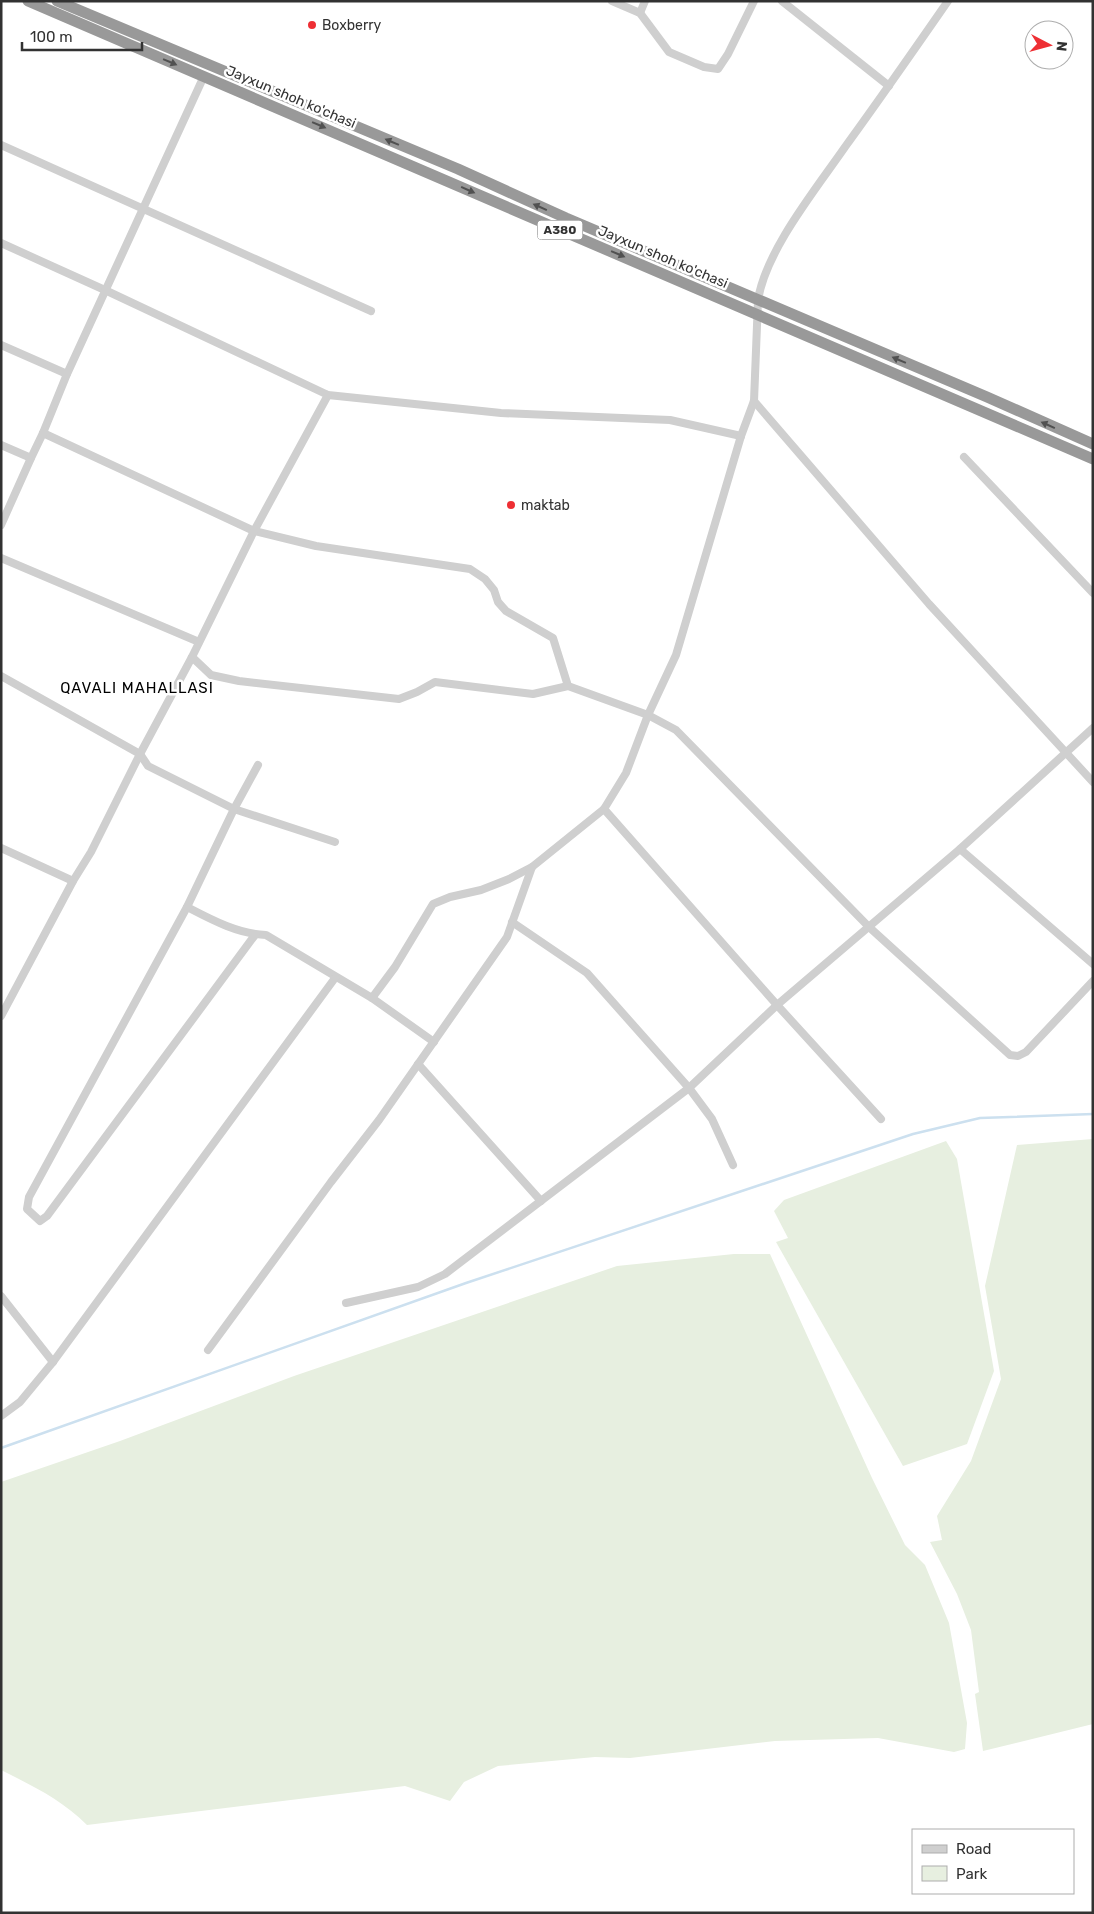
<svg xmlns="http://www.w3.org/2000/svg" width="1094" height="1914" font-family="Rubik,sans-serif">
  <rect width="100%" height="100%" fill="#fff"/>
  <!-- green -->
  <g fill="#e7efe0">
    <path d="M1093,1139V1724L983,1751L975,1694L979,1692L971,1630L957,1594L930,1542L942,1540L937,1516L971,1461L1001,1379L985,1286L1017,1145Z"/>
    <path d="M946,1141L957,1159L994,1371L967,1444L903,1466L776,1242L788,1238L774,1211L784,1200Z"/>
    <path d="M734,1254H770L872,1478L905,1545L925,1565L949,1623L967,1723L965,1749L954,1752L878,1738L775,1741L630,1758L595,1757L498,1766L464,1782L450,1801L405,1786L87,1825C62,1800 33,1786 1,1770V1482L120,1441L294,1376L617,1266Z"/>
  </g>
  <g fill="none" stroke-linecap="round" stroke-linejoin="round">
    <!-- stream -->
    <path stroke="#cce0ef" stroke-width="2.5" d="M1,1448L466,1283L913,1134L980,1118L1093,1114"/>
    <!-- minor -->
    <g stroke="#cfcfcf" stroke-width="8">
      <path d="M612,1L640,13L669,52L704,67L718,69L728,54L754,1"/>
      <path d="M782,1L889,86"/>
      <path d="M640,13L645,1"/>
      <path d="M1,145L371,311"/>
      <path d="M1,243L107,291L328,395L501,413L670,420L741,436"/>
      <path d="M1,345L67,374"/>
      <path d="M754,401L929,604L1093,782"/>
      <path d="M43,433L254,531L316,546L470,569L485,579L494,590L498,602L506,611L553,638L568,686"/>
      <path d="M1,445L31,458"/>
      <path d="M964,457L1093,593"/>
      <path d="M1,525L31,458L43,433L67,374L204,76"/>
      <path d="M1,558L199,642"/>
      <path d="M192,657L211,675L239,681L399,699L417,692L435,682L533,694L568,686L648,715L676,730L869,927L1010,1055L1018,1056L1026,1052L1093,981"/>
      <path d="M1,676L140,754L148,766L234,809L335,842"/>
      <path d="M604,809L777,1005L881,1119"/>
      <path d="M1,848L73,881"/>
      <path d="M960,849L1093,964"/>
      <path d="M187,907C212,920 238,934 266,935L372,998L434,1042"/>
      <path d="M512,922L587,973L689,1088L712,1119L733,1165"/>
      <path d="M255,935L47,1216L40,1221L27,1209L29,1197L187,907L234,809L258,765"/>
      <path d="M372,998L395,967L433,904L450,897L481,890L509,879L532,867"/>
      <path d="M1,1016L73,881L91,852L140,754L192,657L254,531L328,395"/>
      <path d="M418,1064L541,1201"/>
      <path d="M1,1296L53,1362"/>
      <path d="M346,1303L418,1287L445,1274L689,1088L777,1005L960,849L1093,728"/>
      <path d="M208,1350L331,1182L379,1120L507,937L532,867L604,809L626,773L648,715L676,655L741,436L754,401L758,300C766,250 816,189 845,147C880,99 914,50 948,1"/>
      <path d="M1,1416L20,1402L53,1362L335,978"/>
    </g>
    <!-- highway -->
    <g stroke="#999" stroke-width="11">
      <path d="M28,1L1093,459"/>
      <path d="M57,1L458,169L566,218L987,397L1093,444"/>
    </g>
  </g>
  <!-- one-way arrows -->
  <defs><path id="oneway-solid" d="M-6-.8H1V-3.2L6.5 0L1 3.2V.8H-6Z" transform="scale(1.25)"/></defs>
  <g fill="#515151">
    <use href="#oneway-solid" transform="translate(170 62) rotate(23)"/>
    <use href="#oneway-solid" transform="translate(319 125) rotate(23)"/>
    <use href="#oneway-solid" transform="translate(392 142) rotate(-157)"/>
    <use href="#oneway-solid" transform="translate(468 190) rotate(24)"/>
    <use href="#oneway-solid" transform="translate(540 207) rotate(-156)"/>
    <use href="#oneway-solid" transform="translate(618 254) rotate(23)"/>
    <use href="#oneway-solid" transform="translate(899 360) rotate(-157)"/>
    <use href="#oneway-solid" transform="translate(1048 425) rotate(-156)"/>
  </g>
  <!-- markers -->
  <g fill="#ee2f34" stroke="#fff" stroke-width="2">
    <circle cx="312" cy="25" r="5"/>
    <circle cx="511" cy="505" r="5"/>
  </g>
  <g text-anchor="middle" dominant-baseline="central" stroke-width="5" stroke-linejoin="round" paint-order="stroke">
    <!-- shield labels -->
    <rect fill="#fff" stroke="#707070" stroke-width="1" x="537.5" y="220.5" width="45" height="19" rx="4"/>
    <g font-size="12" font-weight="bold" fill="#323232">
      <text x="560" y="230">A380</text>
    </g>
    <!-- poi labels -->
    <g font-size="14" fill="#323232" stroke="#fff" text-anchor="start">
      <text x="322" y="25">Boxberry</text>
      <text x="521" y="505">maktab</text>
    </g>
    <!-- street labels -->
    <g font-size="14" fill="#323232" stroke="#fff">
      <text transform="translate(291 97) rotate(23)">Jayxun shoh ko'chasi</text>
      <text transform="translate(663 257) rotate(23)">Jayxun shoh ko'chasi</text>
    </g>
    <!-- neighbourhood labels -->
    <g font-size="15" letter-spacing="1" fill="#000" stroke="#fff">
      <text x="137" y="688">QAVALI MAHALLASI</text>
    </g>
  </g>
  <!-- border -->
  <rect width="1094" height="1914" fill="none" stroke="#323232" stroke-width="5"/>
  <!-- legend -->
  <rect x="912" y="1829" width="162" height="65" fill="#ffffff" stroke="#adadad"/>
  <rect x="922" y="1845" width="25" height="8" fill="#cfcfcf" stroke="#adadad"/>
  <text x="956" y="1854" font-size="15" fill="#323232">Road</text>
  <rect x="922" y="1866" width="25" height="15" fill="#e7efe0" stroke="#adadad"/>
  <text x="956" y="1879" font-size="15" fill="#323232">Park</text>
  <!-- north arrow -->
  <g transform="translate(1049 45) rotate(96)"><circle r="24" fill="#ffffff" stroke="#adadad"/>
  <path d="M0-4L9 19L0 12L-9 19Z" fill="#ee2f34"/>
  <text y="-8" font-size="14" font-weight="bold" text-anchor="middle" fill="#323232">N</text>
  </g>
  <!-- scale -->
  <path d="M22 42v8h120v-8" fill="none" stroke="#323232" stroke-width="2.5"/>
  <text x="30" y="42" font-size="15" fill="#323232" stroke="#ffffff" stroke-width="4" paint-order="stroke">100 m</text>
</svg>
